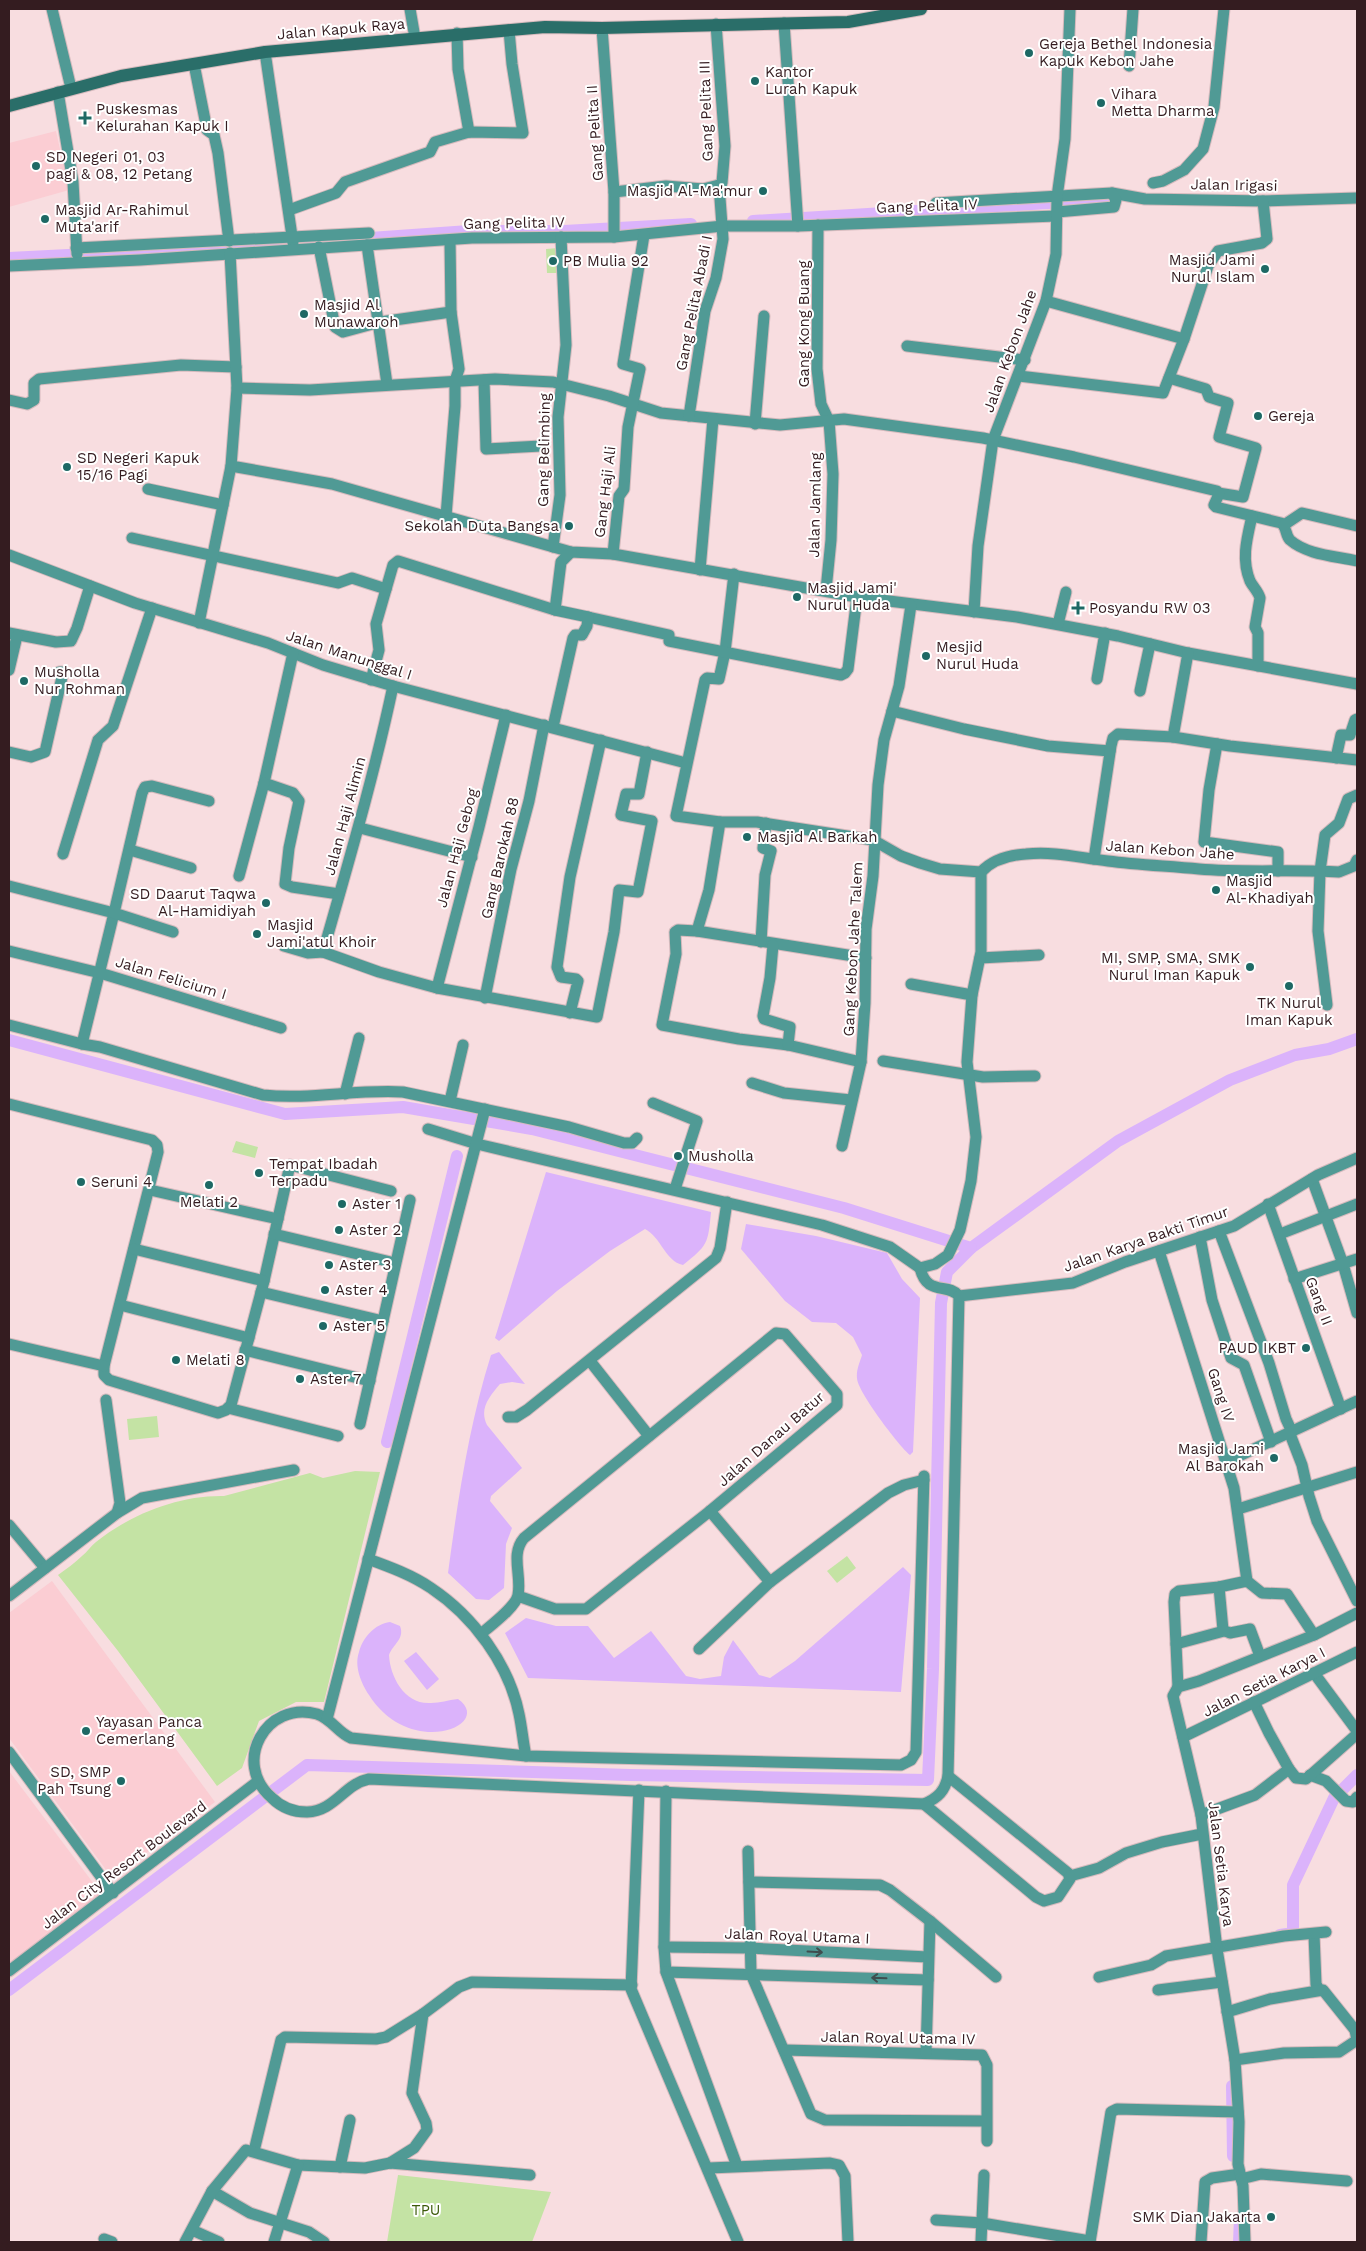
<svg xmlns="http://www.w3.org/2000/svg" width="1366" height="2251" font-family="'Work Sans',sans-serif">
  <rect width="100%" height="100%" fill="#f8dde0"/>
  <!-- built -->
  <g fill="#fbcdd3">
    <path d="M56,131L69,190L9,207V143Z"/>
    <path d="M52,1581L215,1802L112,1878L9,1738V1613Z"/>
    <path d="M9,1771L106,1900L9,1973Z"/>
  </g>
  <!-- green -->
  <g fill="#c4e3a4">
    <path d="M558,248L559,273H547L546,249Z"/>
    <path d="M236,1141L258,1147L255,1158L232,1152Z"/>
    <path d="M157,1416L159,1437L129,1440L127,1419Z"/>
    <path d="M355,1471L380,1472L324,1702H296L259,1721L242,1768L217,1786L118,1651L58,1575C66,1569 75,1563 82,1556C87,1552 91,1546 96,1542C131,1514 179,1495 224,1496L310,1473L323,1478Z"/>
    <path d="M847,1556L856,1568L837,1583L827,1571Z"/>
    <path d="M398,2175L551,2192L532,2242H387Z"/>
  </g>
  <!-- water -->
  <g fill="#dbb3fb">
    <path d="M546,1172L711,1212C708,1244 708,1245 683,1265C665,1261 661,1237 645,1229L610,1251L557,1291L499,1341L495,1338Z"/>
    <path d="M746,1224L816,1236L887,1253L902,1279L920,1298L913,1452L910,1455C899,1446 857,1391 857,1378C856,1370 860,1362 862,1355L853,1337L836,1323L812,1322L785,1301L741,1249Z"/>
    <path d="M499,1352L525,1384L512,1382L500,1384C489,1397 479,1409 487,1425L522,1468L491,1496L490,1501L512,1528L506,1544L504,1588L489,1600L476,1599L448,1573C458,1499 469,1425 491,1355Z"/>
    <path d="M903,1567L911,1575L901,1692L528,1678L505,1633L526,1618L556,1626H588L614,1658L651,1631L686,1676L700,1679L721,1676L724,1657L733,1640L759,1675L770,1678L795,1661Z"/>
    <path d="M390,1622L400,1626C405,1639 393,1644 389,1655C390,1677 405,1705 431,1703C440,1703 448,1700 458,1699C495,1725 410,1760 369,1695C361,1683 354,1666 359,1652C363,1637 375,1624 390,1622Z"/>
    <path d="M416,1652L439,1679L427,1690L404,1661Z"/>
  </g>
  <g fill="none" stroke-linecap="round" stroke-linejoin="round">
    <!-- canal -->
    <g stroke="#dbb3fb" stroke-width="12">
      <path d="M753,221L1113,199"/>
      <path d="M9,258L285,244L469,231H564L691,224"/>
      <path d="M9,1040L285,1114L403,1107L532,1129L844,1208L971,1248L1118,1141L1230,1080L1295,1055L1329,1049L1357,1039"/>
      <path d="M387,1442L457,1156"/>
      <path d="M1280,1935L1293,1933V1885L1334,1798L1357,1775"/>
      <path d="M9,1990L307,1765L630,1775L928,1780L933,1669L941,1303L947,1272L971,1248"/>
      <path d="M1232,2086L1233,2156"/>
      <path d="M1239,2242L1240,2218"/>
    </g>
    <!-- minor casing -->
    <g stroke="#d5babd" stroke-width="13">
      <g id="minor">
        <path d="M52,9L71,88"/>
        <path d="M410,9L415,38"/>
        <path d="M784,23L798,226"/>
        <path d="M602,28L614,192V237"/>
        <path d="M457,33L458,69L469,132"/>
        <path d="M265,52L293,243"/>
        <path d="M194,64L207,130L214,135L218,153L229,241"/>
        <path d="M1129,66L1133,9"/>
        <path d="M58,92L73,182L77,254"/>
        <path d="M1153,183L1163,181L1184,170L1203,149L1214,107L1224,9"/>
        <path d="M614,192L666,186L703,189L719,185"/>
        <path d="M936,203L1112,193L1145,199L1263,201L1357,198"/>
        <path d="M289,210L336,193L345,182L430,152L435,142L469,132L523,133L512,64L509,30"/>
        <path d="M1057,212L1114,207L1116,200L1112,193"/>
        <path d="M818,225L817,369L821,404L829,421L833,474L831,540L826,590"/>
        <path d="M367,245L387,384"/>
        <path d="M319,247L335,327L343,332L380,322L451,312"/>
        <path d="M76,248L369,233"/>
        <path d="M9,266L140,260L472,238L614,237L723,226H798L1056,216"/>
        <path d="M1046,301L1184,339"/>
        <path d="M907,346L1025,360"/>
        <path d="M1019,376L1163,393L1184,339L1208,266L1218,251L1262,243L1267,239L1263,201"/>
        <path d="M1169,378L1206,389L1209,397L1228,403L1219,437L1256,448L1243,497L1218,493"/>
        <path d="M484,380L486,449L541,446"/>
        <path d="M237,388L310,390L495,379L553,382L609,396L661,413L780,425L844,419L983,438L1074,457L1217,491L1219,494L1214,505L1216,507L1281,523C1287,527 1285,535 1290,540C1307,555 1336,556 1357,561"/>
        <path d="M9,400L27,404L34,400V383L39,379L181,365L236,367"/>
        <path d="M689,416L705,311L716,278L723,239L719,185L722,183L725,146L716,24"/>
        <path d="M755,424L764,316"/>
        <path d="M231,466L332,484L571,552L613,554L857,597L1017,617L1118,636L1188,653L1357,684"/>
        <path d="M148,489L223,505"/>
        <path d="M446,516L455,406V381L459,369L451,312L450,240"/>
        <path d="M1252,516C1247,538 1241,559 1250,581C1253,587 1258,591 1260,598L1255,627L1258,633V666"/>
        <path d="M1284,525L1302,513L1357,526"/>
        <path d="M132,538L338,583L352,578L386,589"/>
        <path d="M553,547L560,495L558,417L566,345L561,237"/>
        <path d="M613,554L619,496L624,489L628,427L640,369L623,364L644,235"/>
        <path d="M9,555L135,603L268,643L323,665L393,686L686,763"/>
        <path d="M700,570L713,419"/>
        <path d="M734,574L725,652L719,679L707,678L705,680L676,816L720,822L709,890L697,931L678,930L675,932L676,954L662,1025L739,1039L788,1045L861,1062"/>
        <path d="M974,612L978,546L993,440L1046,301L1056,254L1057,197L1065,139L1070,9"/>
        <path d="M588,617L669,635V641L841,675L845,673L848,669L857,597"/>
        <path d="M199,623L231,466L237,388L230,253"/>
        <path d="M1058,624L1066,592"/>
        <path d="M9,633L56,642L71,641L77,628L90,586"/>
        <path d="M293,653L264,783L293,793L299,801L289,848L285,884L292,887L339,894"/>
        <path d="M9,670L17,636"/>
        <path d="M1097,679L1105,633"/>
        <path d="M371,680L379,650L376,624L393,565L398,561L555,610"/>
        <path d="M1140,691L1150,644"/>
        <path d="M892,711L964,729L1048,746L1110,751"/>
        <path d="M553,727L573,638L575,635H582L587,626L588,617L555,610L561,562L571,552"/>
        <path d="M1173,737L1188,653"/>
        <path d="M1217,744L1209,790L1204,842L1278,852V871"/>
        <path d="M9,752L31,757L45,752L62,677V672H59"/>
        <path d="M1336,758L1341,735H1350L1355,720L1357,719"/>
        <path d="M720,822H757L873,840L901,856L920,863L940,869L981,872C992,860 1010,855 1026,854C1055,851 1080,858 1108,861C1138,865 1169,866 1199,869C1246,873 1293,869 1339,872L1354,866L1357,860"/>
        <path d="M360,828L472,857"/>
        <path d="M130,850L191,868"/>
        <path d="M63,854L98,740L113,726L152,608"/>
        <path d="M1094,859L1111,746L1113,738L1118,734L1173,737L1230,746L1357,760"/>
        <path d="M239,876L264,783"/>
        <path d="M9,886L114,913L82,1044L9,1025"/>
        <path d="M697,931L866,958"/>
        <path d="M173,932L114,913L142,793L145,787L152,786L209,801"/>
        <path d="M761,942L765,875L771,851L763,848L766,823"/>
        <path d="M773,945L770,978L763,1016L764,1019L790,1027L788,1045"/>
        <path d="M284,946L308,953L323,952L379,972L437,988L597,1017L614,932L619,890L638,892L652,821L621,815L626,794H639L647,752"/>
        <path d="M9,951L100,973L281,1028"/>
        <path d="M323,952C348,864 374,776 393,686"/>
        <path d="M980,958L1039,955"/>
        <path d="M911,984L972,995"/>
        <path d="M437,988L479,827L506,715"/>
        <path d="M485,998L511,869L529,801L544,725"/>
        <path d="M1327,1005L1318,931L1320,871L1325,835L1339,823L1348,799L1357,795"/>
        <path d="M570,1013L578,981L576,979L561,977L557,967L570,877L601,740"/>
        <path d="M82,1044L100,1047L263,1095C310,1100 356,1089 403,1092L569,1127L624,1143H632L637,1138"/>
        <path d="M883,1061L983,1077L1035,1076"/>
        <path d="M752,1083L784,1093L851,1100"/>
        <path d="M345,1094L359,1038"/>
        <path d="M450,1101L463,1045"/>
        <path d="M653,1103L697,1121L675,1189"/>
        <path d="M9,1104L152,1140L157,1145L158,1152L104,1366V1375L109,1380L218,1413L226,1410L231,1405L264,1281L290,1165L391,1191"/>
        <path d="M428,1129L477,1144L822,1225L890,1247L920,1268L935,1264L948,1255L960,1230L971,1181L976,1137L967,1062L972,995L981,952V872"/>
        <path d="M842,1146L861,1062L865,1003L866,929L873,876L878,785L884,740L899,686L911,605"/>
        <path d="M1312,1179L1343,1264L1357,1313"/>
        <path d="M150,1190L278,1219"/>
        <path d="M1268,1204L1341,1409"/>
        <path d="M1219,1231L1269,1363L1286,1419L1292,1432"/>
        <path d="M274,1234L395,1263"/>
        <path d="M1280,1234L1357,1204"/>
        <path d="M1200,1237L1212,1300L1231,1358L1244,1365L1271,1442"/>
        <path d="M134,1249L264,1281"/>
        <path d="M1159,1251L1234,1488L1247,1581"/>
        <path d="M920,1268C927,1297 948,1282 959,1296L948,1776C945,1791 938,1798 924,1804L369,1779C344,1784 335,1811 307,1812C294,1812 281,1807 272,1798C231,1763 266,1700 317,1714C332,1719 338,1733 351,1738L526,1756L901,1765L911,1760L916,1752L924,1476"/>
        <path d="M1294,1279L1357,1259"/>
        <path d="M261,1292L383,1321"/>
        <path d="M959,1296L1073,1283L1125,1262L1234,1226L1318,1175L1357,1158"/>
        <path d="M120,1305L249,1338"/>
        <path d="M9,1344L104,1366"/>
        <path d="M245,1350L370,1381"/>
        <path d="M590,1361L649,1436"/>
        <path d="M106,1400L120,1503L117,1513"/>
        <path d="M228,1408L338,1436"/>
        <path d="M508,1417H516L527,1410L716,1258L720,1248L727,1202"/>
        <path d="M360,1424L410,1200"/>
        <path d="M1290,1434L1302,1465L1309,1496L1317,1521L1357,1601"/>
        <path d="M1226,1462L1357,1401"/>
        <path d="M1238,1509L1357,1472"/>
        <path d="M710,1511L770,1582"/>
        <path d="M9,1525L45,1568"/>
        <path d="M368,1559C390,1567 412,1575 431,1588C473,1616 509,1664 519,1714C522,1728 523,1742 526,1756"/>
        <path d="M1219,1587L1223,1630L1230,1633L1250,1629L1260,1656"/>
        <path d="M9,1596L117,1513L142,1498L294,1470"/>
        <path d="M481,1634C490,1626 516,1607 518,1595C522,1576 510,1554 524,1538L776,1333L785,1334L837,1394V1405L710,1511L586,1609H555L518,1596"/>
        <path d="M1176,1644L1224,1631"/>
        <path d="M699,1649L770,1582L888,1493L904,1485L924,1480"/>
        <path d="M1314,1673L1357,1731"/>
        <path d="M1178,1687L1174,1602L1175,1594L1179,1591L1219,1587L1247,1581L1262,1593L1287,1594L1314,1635"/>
        <path d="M1254,1702L1269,1733L1289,1769"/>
        <path d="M327,1719L485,1109"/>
        <path d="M1183,1737L1357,1652"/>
        <path d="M9,1752L113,1893"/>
        <path d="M1310,1775L1326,1781L1346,1801L1353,1802L1357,1797"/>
        <path d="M639,1790L631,1989L738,2242"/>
        <path d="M666,1791L664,1947L666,1972L737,2166"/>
        <path d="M924,1804L1036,1897L1044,1901L1058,1897L1070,1879L1068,1873L948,1776"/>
        <path d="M1201,1815L1255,1795L1289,1769L1296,1778L1306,1779L1357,1734"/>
        <path d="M748,1851L751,1974L811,2114L825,2120L986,2121"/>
        <path d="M1070,1876L1099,1868L1126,1853L1162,1842L1202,1834"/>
        <path d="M749,1882L880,1885L890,1890L930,1921L996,1977"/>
        <path d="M1314,1934L1316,1984L1319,1990"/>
        <path d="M664,1947L749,1948L928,1957"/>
        <path d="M9,1971L257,1782"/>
        <path d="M666,1972L928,1980"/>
        <path d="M1099,1977L1151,1965L1166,1956L1284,1936L1326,1932"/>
        <path d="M1158,1990L1222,1982"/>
        <path d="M1227,2012L1270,1999L1323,1990L1355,2030L1357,2029"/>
        <path d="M784,2050L982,2055L987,2065V2141"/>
        <path d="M926,2053L930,1921"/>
        <path d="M1235,2060L1284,2053L1339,2052L1357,2040L1355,2030"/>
        <path d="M254,2151L281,2040L285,2037L376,2039L386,2037L423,2014"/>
        <path d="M390,2163L414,2148L427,2130L426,2123L412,2093L423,2014L459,1987L472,1982L632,1985"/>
        <path d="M340,2167L350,2120"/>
        <path d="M709,2168L830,2163L839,2165L845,2176L848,2242"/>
        <path d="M1241,2179L1261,2174L1347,2181"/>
        <path d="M212,2191L250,2213L309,2232L324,2242"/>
        <path d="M936,2220L982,2223L1090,2241"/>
        <path d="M192,2230L219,2242"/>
        <path d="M104,2239L112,2242"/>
        <path d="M185,2242L212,2191L246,2150L298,2165L365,2168L390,2163L530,2175"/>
        <path d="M274,2242L298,2165"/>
        <path d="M981,2242L984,2175"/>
        <path d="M1090,2242L1111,2112L1117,2109L1238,2112"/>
        <path d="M1201,2242L1205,2182L1212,2178L1240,2174"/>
        <path d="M1245,2242L1243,2186L1238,2164L1239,2122L1235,2060L1217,1949L1201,1815L1173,1696L1178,1687L1199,1681L1314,1635L1357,1613"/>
      </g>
    </g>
    <!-- secondary casing -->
    <g stroke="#d5babd" stroke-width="14">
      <path id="secondary" d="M9,106L121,76L265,52L545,27L602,28L848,22L921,9"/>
    </g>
    <!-- minor -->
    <use href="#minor" stroke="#509a95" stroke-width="11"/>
    <!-- secondary -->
    <use href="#secondary" stroke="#2a6e69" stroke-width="12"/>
  </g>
  <!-- one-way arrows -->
  <defs><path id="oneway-shaft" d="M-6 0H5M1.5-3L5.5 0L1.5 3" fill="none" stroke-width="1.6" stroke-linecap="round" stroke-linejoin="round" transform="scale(1.25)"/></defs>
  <g stroke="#3f4e4f">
    <use href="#oneway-shaft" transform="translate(815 1952) rotate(3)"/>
    <use href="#oneway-shaft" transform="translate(879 1978) rotate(-178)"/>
  </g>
  <!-- markers -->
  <g fill="#1e6965" stroke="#fff" stroke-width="2">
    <circle cx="1029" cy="53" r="5"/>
    <circle cx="755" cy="81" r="5"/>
    <circle cx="1101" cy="103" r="5"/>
    <path d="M82.5 110.5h5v5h5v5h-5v5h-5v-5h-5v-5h5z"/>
    <circle cx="36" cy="166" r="5"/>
    <circle cx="763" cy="191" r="5"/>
    <circle cx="45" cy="219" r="5"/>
    <circle cx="553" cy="261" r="5"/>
    <circle cx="1265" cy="269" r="5"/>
    <circle cx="304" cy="314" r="5"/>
    <circle cx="1258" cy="416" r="5"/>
    <circle cx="67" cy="467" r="5"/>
    <circle cx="569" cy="526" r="5"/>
    <circle cx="797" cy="597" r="5"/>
    <path d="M1075.5 600.5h5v5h5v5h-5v5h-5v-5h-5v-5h5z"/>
    <circle cx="926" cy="656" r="5"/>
    <circle cx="24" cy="681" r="5"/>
    <circle cx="747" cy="837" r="5"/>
    <circle cx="1216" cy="890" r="5"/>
    <circle cx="266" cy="903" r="5"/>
    <circle cx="257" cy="934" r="5"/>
    <circle cx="1250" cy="967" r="5"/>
    <circle cx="1289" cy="986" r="5"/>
    <circle cx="678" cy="1156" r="5"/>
    <circle cx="259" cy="1173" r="5"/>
    <circle cx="81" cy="1182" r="5"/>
    <circle cx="209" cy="1185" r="5"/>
    <circle cx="342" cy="1204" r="5"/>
    <circle cx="339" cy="1230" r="5"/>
    <circle cx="329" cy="1265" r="5"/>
    <circle cx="325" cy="1290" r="5"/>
    <circle cx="323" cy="1326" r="5"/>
    <circle cx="1306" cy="1348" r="5"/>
    <circle cx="176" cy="1360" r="5"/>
    <circle cx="300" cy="1379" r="5"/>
    <circle cx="1274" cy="1458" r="5"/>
    <circle cx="86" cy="1731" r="5"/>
    <circle cx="121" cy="1781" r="5"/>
    <circle cx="1271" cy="2217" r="5"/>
  </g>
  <g text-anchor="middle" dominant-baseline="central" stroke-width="4" stroke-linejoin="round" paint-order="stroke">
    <!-- street labels -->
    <g font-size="15" fill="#341c20" stroke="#fff">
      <text transform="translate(341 29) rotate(-5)">Jalan Kapuk Raya</text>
      <text transform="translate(706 111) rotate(-92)">Gang Pelita III</text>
      <text transform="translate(595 133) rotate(-94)">Gang Pelita II</text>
      <text transform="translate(1234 185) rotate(1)">Jalan Irigasi</text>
      <text transform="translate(927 206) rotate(-2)">Gang Pelita IV</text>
      <text transform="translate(514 223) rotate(-1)">Gang Pelita IV</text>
      <text transform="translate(694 303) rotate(-79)">Gang Pelita Abadi I</text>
      <text transform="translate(804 324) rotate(-90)">Gang Kong Buang</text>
      <text transform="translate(1010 351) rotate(-70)">Jalan Kebon Jahe</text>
      <text transform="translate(544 450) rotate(-89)">Gang Belimbing</text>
      <text transform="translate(605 492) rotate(-83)">Gang Haji Ali</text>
      <text transform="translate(815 505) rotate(-89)">Jalan Jamlang</text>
      <text transform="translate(349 655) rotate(18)">Jalan Manunggal I</text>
      <text transform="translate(345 816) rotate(-75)">Jalan Haji Alimin</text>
      <text transform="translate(457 848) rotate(-75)">Jalan Haji Gebog</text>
      <text transform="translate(1170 850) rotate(4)">Jalan Kebon Jahe</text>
      <text transform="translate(500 858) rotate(-77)">Gang Barokah 88</text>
      <text transform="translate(853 949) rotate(-87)">Gang Kebon Jahe Talem</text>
      <text transform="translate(171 978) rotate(17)">Jalan Felicium I</text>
      <text transform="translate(1146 1239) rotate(-19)">Jalan Karya Bakti Timur</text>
      <text transform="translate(1319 1301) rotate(69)">Gang II</text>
      <text transform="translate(1221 1395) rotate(72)">Gang IV</text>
      <text transform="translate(771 1439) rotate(-41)">Jalan Danau Batur</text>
      <text transform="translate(1264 1682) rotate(-27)">Jalan Setia Karya I</text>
      <text transform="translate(1221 1864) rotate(83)">Jalan Setia Karya</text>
      <text transform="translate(124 1865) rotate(-37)">Jalan City Resort Boulevard</text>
      <text transform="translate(797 1936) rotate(2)">Jalan Royal Utama I</text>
      <text transform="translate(898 2038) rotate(1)">Jalan Royal Utama IV</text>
    </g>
    <!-- poi labels -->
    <g font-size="15" fill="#341c20" stroke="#fff" text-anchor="start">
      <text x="1039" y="44">Gereja Bethel Indonesia<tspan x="1039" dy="17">Kapuk Kebon Jahe</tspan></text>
      <text x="765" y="72">Kantor<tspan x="765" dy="17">Lurah Kapuk</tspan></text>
      <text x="1111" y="94">Vihara<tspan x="1111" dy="17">Metta Dharma</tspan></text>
      <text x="96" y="109">Puskesmas<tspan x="96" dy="17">Kelurahan Kapuk I</tspan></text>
      <text x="46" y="157">SD Negeri 01, 03<tspan x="46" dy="17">pagi &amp; 08, 12 Petang</tspan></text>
      <text x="753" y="191" text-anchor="end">Masjid Al-Ma'mur</text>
      <text x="55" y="210">Masjid Ar-Rahimul<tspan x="55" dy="17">Muta'arif</tspan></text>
      <text x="1255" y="260" text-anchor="end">Masjid Jami<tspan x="1255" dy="17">Nurul Islam</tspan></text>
      <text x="563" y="261">PB Mulia 92</text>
      <text x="314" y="305">Masjid Al<tspan x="314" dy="17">Munawaroh</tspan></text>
      <text x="1268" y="416">Gereja</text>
      <text x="77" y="458">SD Negeri Kapuk<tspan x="77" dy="17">15/16 Pagi</tspan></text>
      <text x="559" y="526" text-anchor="end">Sekolah Duta Bangsa</text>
      <text x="807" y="588">Masjid Jami'<tspan x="807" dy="17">Nurul Huda</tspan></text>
      <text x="1089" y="608">Posyandu RW 03</text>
      <text x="936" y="647">Mesjid<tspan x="936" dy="17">Nurul Huda</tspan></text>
      <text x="34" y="672">Musholla<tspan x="34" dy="17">Nur Rohman</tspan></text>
      <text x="757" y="837">Masjid Al Barkah</text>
      <text x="1226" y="881">Masjid<tspan x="1226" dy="17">Al-Khadiyah</tspan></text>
      <text x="256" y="894" text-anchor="end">SD Daarut Taqwa<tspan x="256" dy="17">Al-Hamidiyah</tspan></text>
      <text x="267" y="925">Masjid<tspan x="267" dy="17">Jami'atul Khoir</tspan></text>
      <text x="1240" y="958" text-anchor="end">MI, SMP, SMA, SMK<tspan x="1240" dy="17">Nurul Iman Kapuk</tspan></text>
      <text x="1289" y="1003" text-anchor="middle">TK Nurul<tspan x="1289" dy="17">Iman Kapuk</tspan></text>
      <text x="688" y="1156">Musholla</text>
      <text x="269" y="1164">Tempat Ibadah<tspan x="269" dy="17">Terpadu</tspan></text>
      <text x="91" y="1182">Seruni 4</text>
      <text x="209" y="1202" text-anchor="middle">Melati 2</text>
      <text x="352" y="1204">Aster 1</text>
      <text x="349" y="1230">Aster 2</text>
      <text x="339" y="1265">Aster 3</text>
      <text x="335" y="1290">Aster 4</text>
      <text x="333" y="1326">Aster 5</text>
      <text x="1296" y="1348" text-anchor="end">PAUD IKBT</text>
      <text x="186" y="1360">Melati 8</text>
      <text x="310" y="1379">Aster 7</text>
      <text x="1264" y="1449" text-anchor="end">Masjid Jami<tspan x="1264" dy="17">Al Barokah</tspan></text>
      <text x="96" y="1722">Yayasan Panca<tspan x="96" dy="17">Cemerlang</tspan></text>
      <text x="111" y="1772" text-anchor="end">SD, SMP<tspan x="111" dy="17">Pah Tsung</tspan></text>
      <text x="1261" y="2217" text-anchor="end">SMK Dian Jakarta</text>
    </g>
    <!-- park labels -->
    <g font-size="15" fill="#3c5a09" stroke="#fff">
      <text x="426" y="2210">TPU</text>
    </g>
  </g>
  <!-- border -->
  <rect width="1366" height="2251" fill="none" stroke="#341c20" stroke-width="20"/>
</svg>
